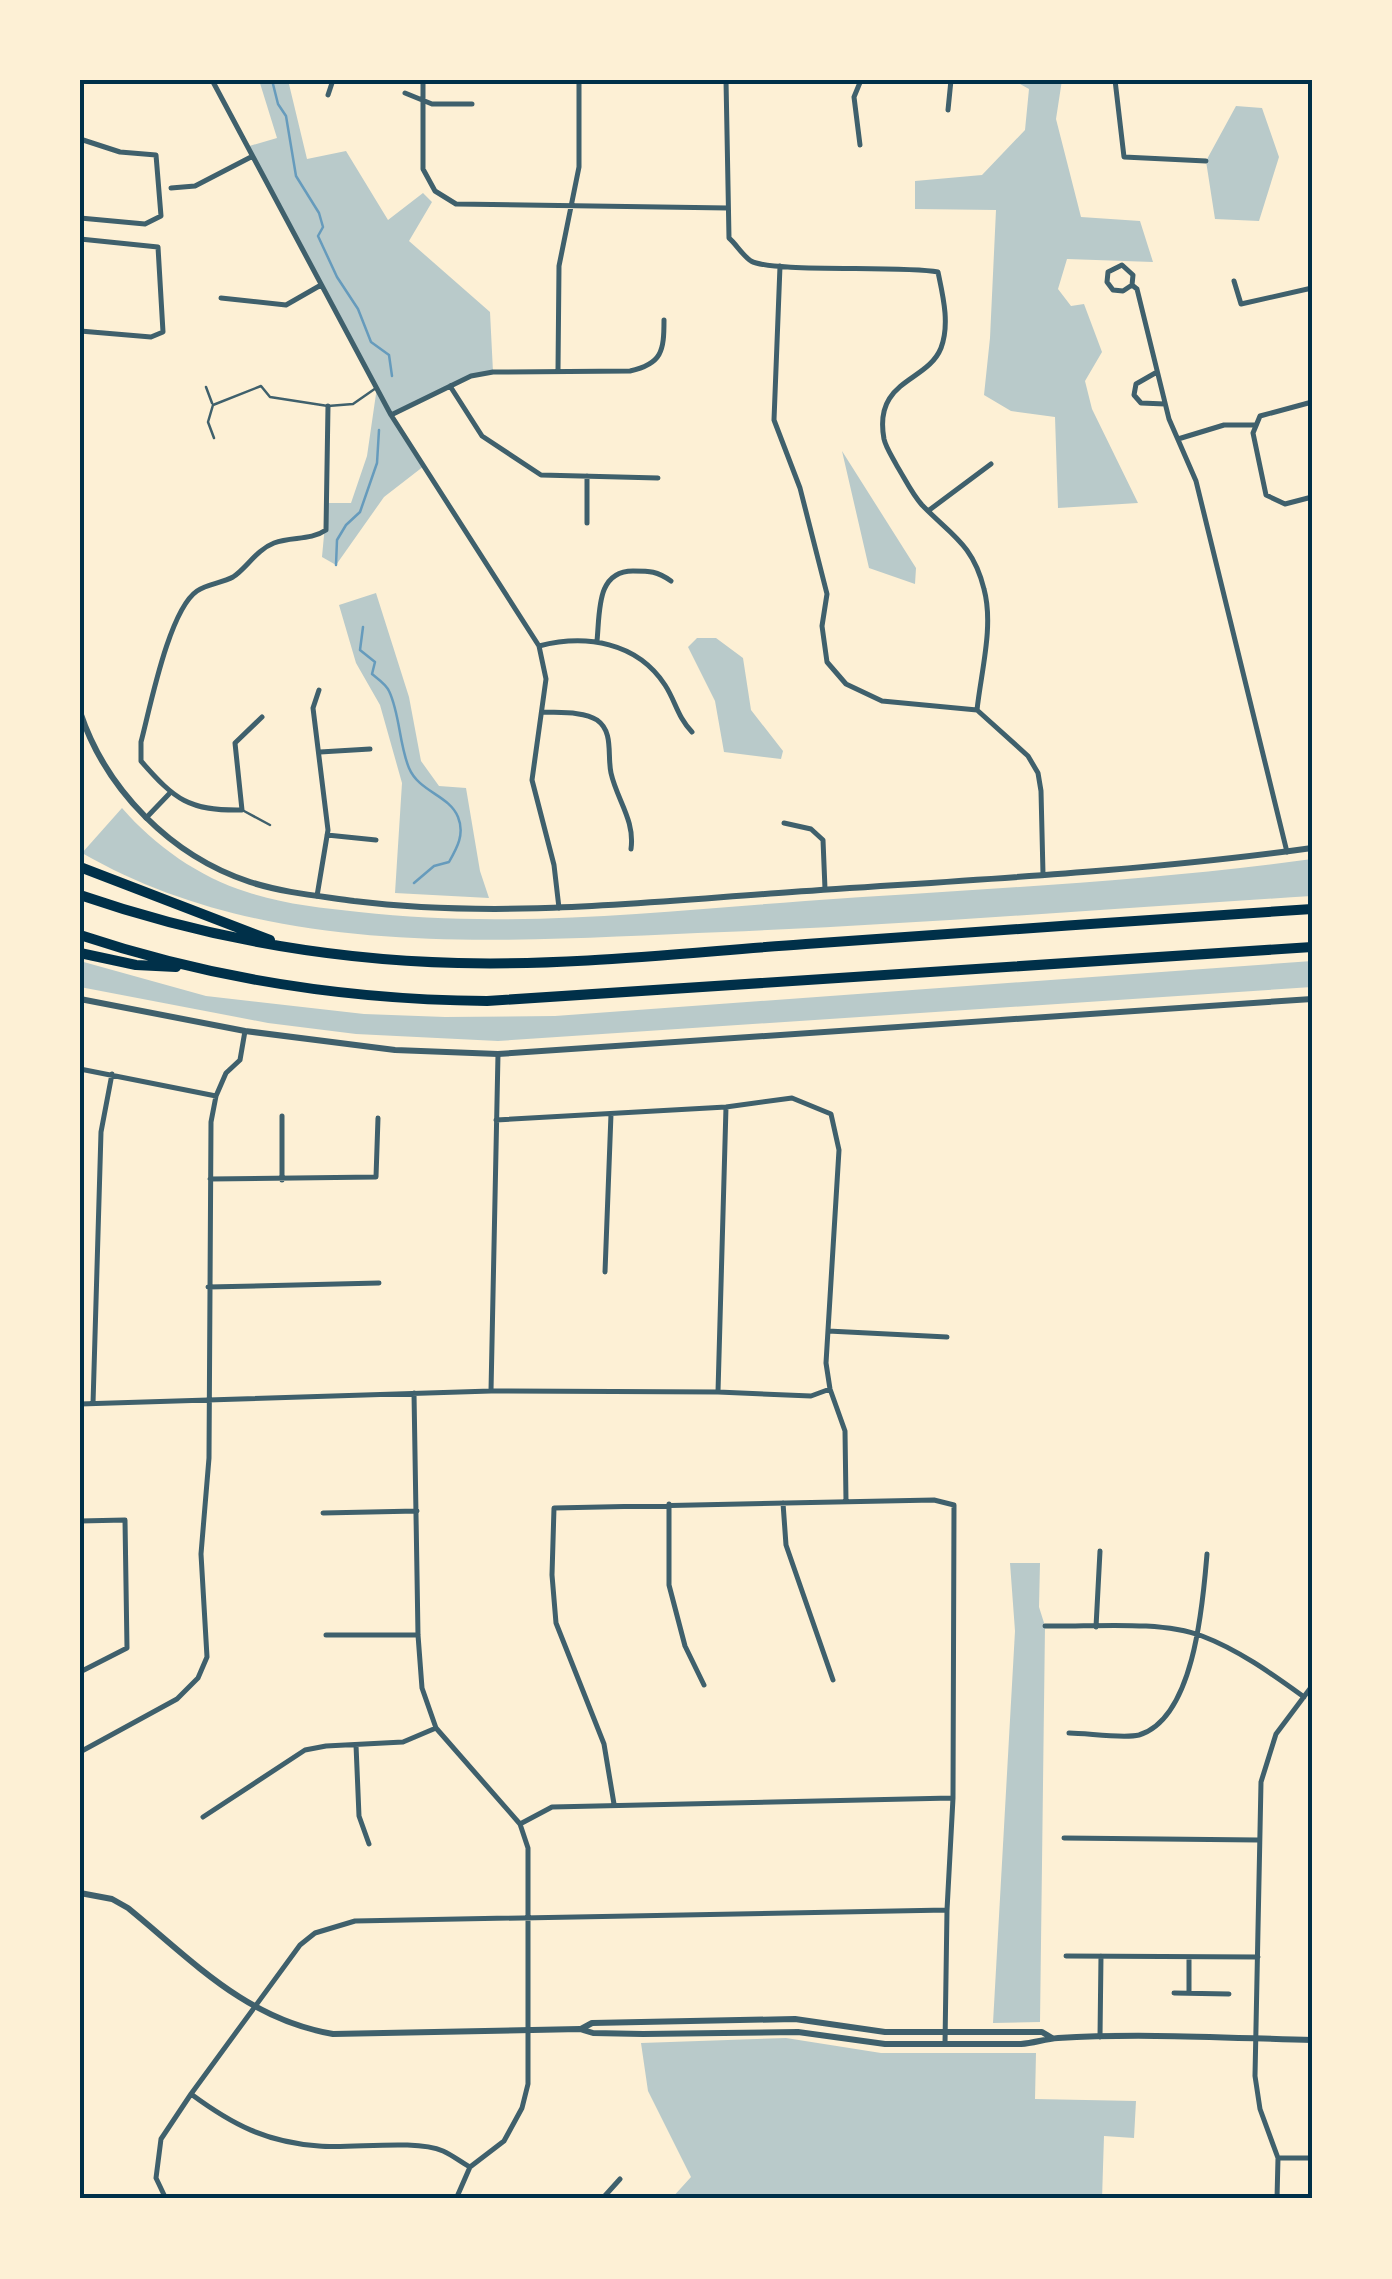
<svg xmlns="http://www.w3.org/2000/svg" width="1392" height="2279" font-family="'Asap Condensed',sans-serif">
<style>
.green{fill:#b9caca}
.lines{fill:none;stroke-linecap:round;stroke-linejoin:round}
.stream{stroke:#669bbc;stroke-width:2.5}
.service{stroke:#3f606c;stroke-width:2.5}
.minor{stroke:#3f606c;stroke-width:5}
.tertiary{stroke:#3f606c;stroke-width:6}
.motorway{stroke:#003049;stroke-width:10}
.neatline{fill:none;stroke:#003049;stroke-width:4}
</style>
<rect width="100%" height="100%" fill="#fdf0d5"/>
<!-- green -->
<path class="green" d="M 259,80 L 288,80 L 307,159 L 346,151 L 388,220 L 423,193 L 432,202 L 409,241 L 490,312 L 493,372 L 471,376 L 392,414 L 424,466 L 384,497 L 336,565 L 322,557 L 327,503 L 351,503 L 367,456 L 377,387 L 246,147 L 277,138 Z
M 1013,80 L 1062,80 L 1056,119 L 1081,217 L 1140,221 L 1153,262 L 1067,259 L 1058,289 L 1071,306 L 1084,304 L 1102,352 L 1085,381 L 1092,409 L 1138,503 L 1058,508 L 1055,417 L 1011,411 L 984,395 L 990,338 L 996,210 L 915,209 L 915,181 L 982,175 L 1025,130 L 1029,89 Z
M 1236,106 L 1262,108 L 1279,157 L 1259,221 L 1215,219 L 1206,161 Z
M 842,451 L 916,568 L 915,584 L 869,568 Z
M 376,593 L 409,697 L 421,761 L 439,786 L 466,788 L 480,871 L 489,898 L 395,893 L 402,783 L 380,705 L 356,663 L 339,605 Z
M 697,638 L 716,638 L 743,658 L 751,710 L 783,751 L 781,759 L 724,752 L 715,701 L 688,647 Z
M 122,808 C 155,846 199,877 247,892 C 283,904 321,908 359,912 C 507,929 657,912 805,901 C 975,889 1144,882 1312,859 L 1312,896 C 1116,908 921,924 724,932 C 511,940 275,964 82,853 Z
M 80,961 L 206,996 L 364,1014 L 445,1017 L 555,1016 L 1312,961 L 1312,987 L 498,1041 L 356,1034 L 268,1023 L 80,987 Z
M 1010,1563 L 1040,1563 L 1039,1607 L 1045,1626 L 1040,2022 L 993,2023 L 1015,1631 Z
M 786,2038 L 881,2053 L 1036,2053 L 1035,2099 L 1136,2101 L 1134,2138 L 1104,2136 L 1102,2199 L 671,2199 L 691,2177 L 648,2091 L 641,2043 Z"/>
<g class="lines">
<!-- stream -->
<path class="stream" d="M 272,80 L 278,104 L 286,116 L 296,176 L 319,213 L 323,227 L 318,236 L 337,277 L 358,309 L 371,342 L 389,355 L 392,376
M 336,565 L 337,540 L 346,525 L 360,512 L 377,463 L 379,430
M 363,627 L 360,650 L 375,662 L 372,674 C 378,679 386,684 389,691 C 400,714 399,744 409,768 C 419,792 449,795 458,817 C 465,834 457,848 449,862 L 434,866 L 414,883"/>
<!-- service -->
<path class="service" d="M 206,387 L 212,403
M 214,438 L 208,422 L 213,405 L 261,386 L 270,397 L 328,406 L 353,404 L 376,388
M 244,811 L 270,825"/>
<!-- minor -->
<path class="minor" d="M 212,80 L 391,415 L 539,646 L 546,679 L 532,780 L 554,865 L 559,908
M 423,80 L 423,169 L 435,191 L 456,204 L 728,208
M 726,80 L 729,238 C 736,244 743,256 751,261 C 772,273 901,265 938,272 C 943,296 950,324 941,348 C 927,383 873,379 884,439 C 886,448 893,458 897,466 C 905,479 912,494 922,505 C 951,535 973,544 984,589 C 994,626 981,672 977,710
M 1115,80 L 1124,157 L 1206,161
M 405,93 L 432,104 L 472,104
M 328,95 L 333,80
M 948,110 L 951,80
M 80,139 L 120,152 L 156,155 L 161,216 L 145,224 L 80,218
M 860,145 L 854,97 L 861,80
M 171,188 L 195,186 L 251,157
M 80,239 L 158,247 L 163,332 L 151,337 L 80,331
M 780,266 L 774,420 L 800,488 L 827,594 L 822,626 L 827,662 L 846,684 L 882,701 L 977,710 L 1028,756 L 1038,773 L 1041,791 L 1043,874
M 1234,281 L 1241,304 L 1312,288
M 1132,285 L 1123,291 L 1113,290 L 1107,282 L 1108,272 L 1122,265 L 1133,275 L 1132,285 L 1137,289 L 1169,419 L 1196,481 L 1287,852
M 221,298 L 286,305 L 321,285
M 558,370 L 559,266 L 579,167 L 579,80
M 1157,372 L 1136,384 L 1134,395 L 1141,403 L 1165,404
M 450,386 L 482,436 L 541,475 L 658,478
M 1312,402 L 1260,416 L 1253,433 L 1266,495 L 1285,504 L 1312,497
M 391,415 L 471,376 L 493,372 L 630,371 C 662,364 664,351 664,320
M 1178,439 L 1224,425 L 1256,425
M 928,511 L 991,464
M 587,523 L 587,476
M 597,641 C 600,612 596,571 633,571 C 650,571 657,571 671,581
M 539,646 C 586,634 637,642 665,685 C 676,702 677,716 692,732
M 542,712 C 559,713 583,711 597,720 C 614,732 607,755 611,773 C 617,800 635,820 631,849
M 262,717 L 235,743 L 242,810 C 189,811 175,800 141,761 L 141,742 C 150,708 169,610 197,591 C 207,584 222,583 233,577 C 247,568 256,550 274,543 C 292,536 310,541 326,530 L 328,406
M 320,752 L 370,749
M 146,818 L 169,794
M 784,823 L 811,829 L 823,840 L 825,889
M 327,835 L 376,840
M 317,896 L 328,830 L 313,708 L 319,690
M 80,1069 L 216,1096
M 282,1116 L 282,1180
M 496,1120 L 726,1107 L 792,1098 L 831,1114 L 839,1150 L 826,1363 L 830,1389 L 845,1431 L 846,1501
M 210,1179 L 376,1177 L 378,1118
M 605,1272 L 611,1114
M 208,1287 L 379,1283
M 828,1331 L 947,1337
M 491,1391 L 498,1054
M 718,1392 L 726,1107
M 414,1393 L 418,1635 L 422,1688 L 436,1728 L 520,1824 L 528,1848 L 528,2084 L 522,2108 L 504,2141 L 470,2167 L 456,2199
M 80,1404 L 491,1391 L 718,1392 L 811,1396 L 830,1389
M 93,1404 L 101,1132 L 112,1074
M 783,1503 L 786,1545 L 833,1680
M 669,1504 L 669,1585 L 685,1646 L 704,1685
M 323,1513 L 417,1511
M 80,1521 L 125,1520 L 127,1648 L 80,1672
M 1045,1626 C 1092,1627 1159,1620 1202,1636 C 1239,1650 1272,1674 1304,1697
M 1096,1627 L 1100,1551
M 326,1635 L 418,1635
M 1069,1733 C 1087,1733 1123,1739 1139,1735 C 1195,1718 1203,1601 1207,1554
M 356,1745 L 359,1816 L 369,1844
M 80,1752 L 177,1699 L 198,1678 L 207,1657 L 201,1554 L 209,1458 L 211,1122 L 216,1096 L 226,1073 L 240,1060 L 245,1031
M 614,1804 L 604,1744 L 556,1623 L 552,1575 L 554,1508 L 934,1500 L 954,1505 L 953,1798 L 947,1910 L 945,2044
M 203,1817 L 305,1750 L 326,1746 L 403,1742 L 436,1728
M 520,1824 L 552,1807 L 952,1798
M 1064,1838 L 1258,1840
M 1066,1956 L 1258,1957
M 1174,1993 L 1229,1994
M 1189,1993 L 1189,1957
M 80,2032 L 81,2029
M 1100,2037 L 1101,1956
M 191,2094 C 233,2125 266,2142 319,2146 C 351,2149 415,2139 443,2151 C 452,2155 461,2162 470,2167
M 1278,2158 L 1312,2158
M 166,2199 L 156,2178 L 161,2139 L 191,2094 L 300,1945 L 315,1933 L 355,1921 L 947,1910
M 602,2199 L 620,2179
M 1277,2199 L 1278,2158 L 1260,2109 L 1255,2076 L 1261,1782 L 1276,1734 L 1312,1686"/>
<!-- tertiary -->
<path class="tertiary" d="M 80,712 C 106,790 171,856 250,882 C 284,893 320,896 354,901 C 500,919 647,902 792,892 C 965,880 1140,872 1312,848
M 80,999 L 245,1031 L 395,1050 L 498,1054 L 1312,999
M 80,1893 L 112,1899 L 128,1908 C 194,1962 246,2019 333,2034 L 580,2029 L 593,2033 L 643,2034 L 798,2032 L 885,2044 L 1021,2044 C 1034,2043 1045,2039 1058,2038 C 1142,2033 1228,2038 1312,2040
M 581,2029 L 592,2023 L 795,2019 L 885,2032 L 1042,2032 L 1052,2038"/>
<!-- motorway -->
<path class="motorway" d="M 80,867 L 270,940
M 80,895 C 202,937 330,960 458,963 C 574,966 691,952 806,944 C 975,932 1143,920 1312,909
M 80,935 C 212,979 348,1000 487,1001 L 1312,947
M 80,953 L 136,965 L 176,967"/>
</g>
<!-- border -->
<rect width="1392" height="2279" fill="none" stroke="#fdf0d5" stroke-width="165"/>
<rect x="82" y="82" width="1228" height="2114" class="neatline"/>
</svg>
